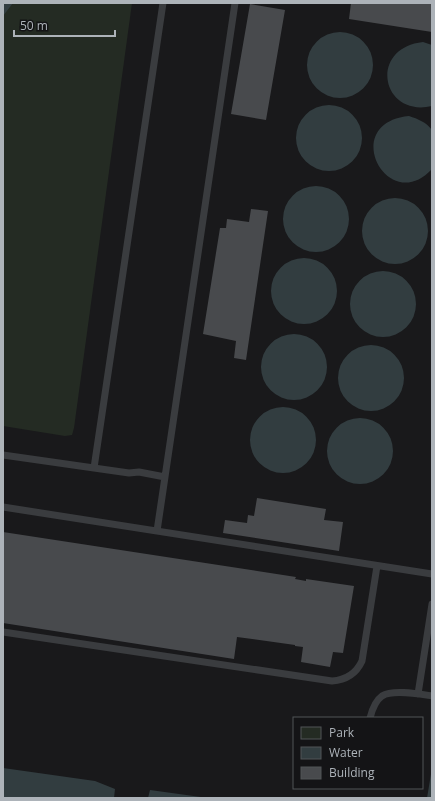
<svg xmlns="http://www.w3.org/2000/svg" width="435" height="801" font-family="'Open Sans',sans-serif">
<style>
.green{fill:#242b23}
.water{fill:#323d40}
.building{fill:#484a4d}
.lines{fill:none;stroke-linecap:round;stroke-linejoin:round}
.lane{stroke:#3a3c3f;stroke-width:7}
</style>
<rect width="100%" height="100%" fill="#19191b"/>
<!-- green -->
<path class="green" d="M 3,3 L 132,3 L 74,428 L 72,435 L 65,436 L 3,426 Z"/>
<!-- water -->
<path class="water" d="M 3,3 L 13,3 L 3,16 Z
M307 65a33 33 0 1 1 66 0a33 33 0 1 1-66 0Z
M 423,42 L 432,45 L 432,106 C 381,118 368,48 423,42 Z
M296 138a33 33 0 1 1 66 0a33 33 0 1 1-66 0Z
M 409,116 C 418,119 426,122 432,130 L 432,169 C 388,217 338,123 409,116 Z
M283 219a33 33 0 1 1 66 0a33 33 0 1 1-66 0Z
M362 231a33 33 0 1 1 66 0a33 33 0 1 1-66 0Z
M271 291a33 33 0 1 1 66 0a33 33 0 1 1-66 0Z
M350 304a33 33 0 1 1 66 0a33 33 0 1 1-66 0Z
M261 367a33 33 0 1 1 66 0a33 33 0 1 1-66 0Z
M338 378a33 33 0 1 1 66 0a33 33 0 1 1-66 0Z
M250 440a33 33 0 1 1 66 0a33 33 0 1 1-66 0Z
M327 451a33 33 0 1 1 66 0a33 33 0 1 1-66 0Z
M 3,768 L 95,781 L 115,789 L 114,798 L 3,798 Z
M 432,768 L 432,798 L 427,798 Z
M 150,790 L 208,798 L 148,798 Z"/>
<!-- building -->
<path class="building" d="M 351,3 L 432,3 L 432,32 L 349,19 Z
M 250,4 L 285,10 L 266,120 L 231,114 Z
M 251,209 L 268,211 L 246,360 L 234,358 L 236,341 L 203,334 L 220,228 L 226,228 L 227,219 L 249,222 Z
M 257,498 L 326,509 L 324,520 L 343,522 L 339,551 L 223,533 L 225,520 L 247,523 L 248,515 L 254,516 Z
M 3,532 L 296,577 L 295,579 L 306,581 L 306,579 L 354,586 L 343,653 L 333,652 L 330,667 L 301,662 L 303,647 L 295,646 L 295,645 L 237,637 L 234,659 L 3,623 Z"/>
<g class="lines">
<!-- lane -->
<path class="lane" d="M 3,455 L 129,473 L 139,472 L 165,477 L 235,3
M 94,468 L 163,3
M 3,507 L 432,574
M 157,531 L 165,477
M 3,632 L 332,681 C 346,680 356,674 362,661 L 377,566
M 418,694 L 432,604
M 370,718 C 372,710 375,701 382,696 C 393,689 419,694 432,696"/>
</g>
<!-- border -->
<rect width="435" height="801" fill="none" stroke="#adb3b9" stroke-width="8"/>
<!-- legend -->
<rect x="293" y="717" width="130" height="72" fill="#141416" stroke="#515457"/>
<rect x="301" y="727" width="20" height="12" fill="#242b23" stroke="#515457"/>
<text x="329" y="737" font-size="12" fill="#adb3b9">Park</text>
<rect x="301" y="747" width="20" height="12" fill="#323d40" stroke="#515457"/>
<text x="329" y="757" font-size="12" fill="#adb3b9">Water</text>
<rect x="301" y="767" width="20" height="12" fill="#484a4d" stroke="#515457"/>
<text x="329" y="777" font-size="12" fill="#adb3b9">Building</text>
<!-- scale -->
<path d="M14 30v6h101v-6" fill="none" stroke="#adb3b9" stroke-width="2"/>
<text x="20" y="30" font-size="12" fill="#adb3b9" stroke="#141416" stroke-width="3" paint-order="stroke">50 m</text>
</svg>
